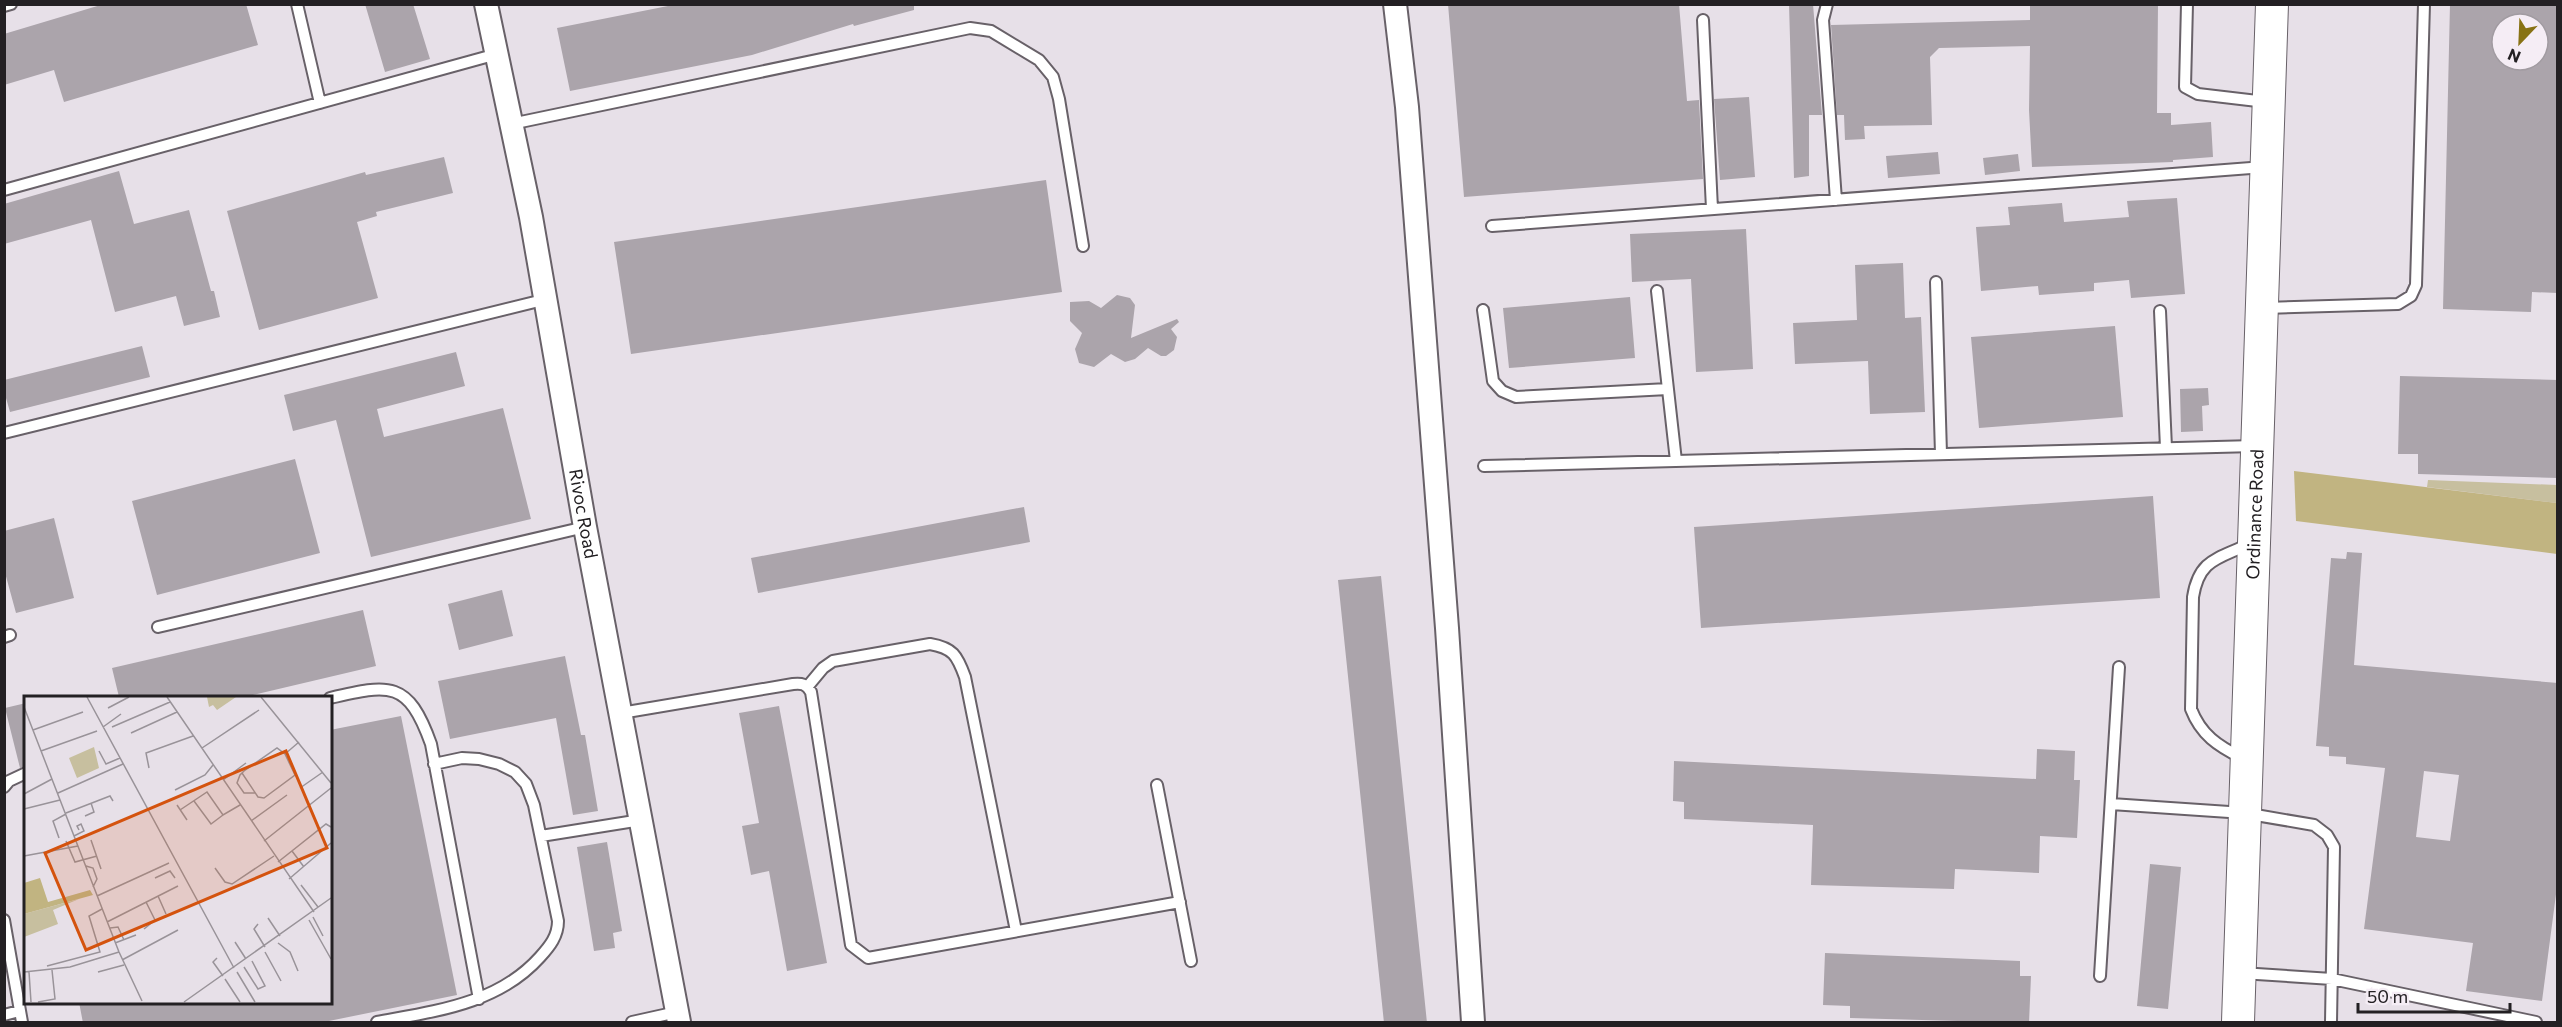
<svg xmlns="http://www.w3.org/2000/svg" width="2562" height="1027" font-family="Commissioner,sans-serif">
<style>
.green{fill:#c7bf9f}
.forest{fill:#c1b481}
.building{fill:#aba4ab;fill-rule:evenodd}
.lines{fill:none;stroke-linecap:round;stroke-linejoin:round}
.lane-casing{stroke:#686168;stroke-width:14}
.street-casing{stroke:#686168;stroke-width:26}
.secondary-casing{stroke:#686168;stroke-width:34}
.lane{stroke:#fff;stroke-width:10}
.street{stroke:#fff;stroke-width:22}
.secondary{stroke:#fff;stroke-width:32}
.labels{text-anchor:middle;stroke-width:4.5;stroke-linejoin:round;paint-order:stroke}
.street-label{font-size:18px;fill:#232023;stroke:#f5edf5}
.inset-road{fill:none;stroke:#999399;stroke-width:1.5}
.view{fill:#d4530e;fill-opacity:0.15;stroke:#d4530e;stroke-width:3}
.inset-edge{fill:none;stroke:#232023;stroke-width:3}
</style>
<rect width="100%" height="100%" fill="#e7e0e8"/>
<!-- green -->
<path class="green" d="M 2428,480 L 2557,485 L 2557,503 L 2427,487 Z"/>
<!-- forest -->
<path class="forest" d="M 2294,471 L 2557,503 L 2557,554 L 2296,521 Z"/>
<!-- building -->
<path class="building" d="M 104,4 L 246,4 L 258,45 L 64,102 L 54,70 L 4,85 L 4,34 Z
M 365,4 L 413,4 L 430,59 L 385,72 Z
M 678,4 L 914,4 L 914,10 L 854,26 L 853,24 L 752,55 L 570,91 L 557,28 Z
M 1448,4 L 1679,4 L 1687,101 L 1699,100 L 1703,179 L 1464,197 Z
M 1789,4 L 1813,4 L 1822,115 L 1809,115 L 1809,176 L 1794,178 Z
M 2030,4 L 2158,4 L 2157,113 L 2171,113 L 2171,125 L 2211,122 L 2213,157 L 2173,160 L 2173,162 L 2032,167 L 2029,110 L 2030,46 L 1939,48 L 1930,57 L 1932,125 L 1864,126 L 1865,139 L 1845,140 L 1844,115 L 1837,115 L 1831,25 L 2030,20 Z
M 2450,4 L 2558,4 L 2558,293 L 2532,292 L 2531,312 L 2443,309 ZM 2502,24 L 2538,24 L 2538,60 L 2502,60 Z
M 1749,97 L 1755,177 L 1720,180 L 1714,99 Z
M 1938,152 L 1940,174 L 1888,178 L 1886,156 Z
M 2018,154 L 2020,171 L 1985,175 L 1983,158 Z
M 444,157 L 453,193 L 376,212 L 377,216 L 357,222 L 378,298 L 259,330 L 227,211 L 365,172 L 366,175 Z
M 119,171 L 134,224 L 189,210 L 211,291 L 214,291 L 220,317 L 184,326 L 176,296 L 115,312 L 91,220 L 4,244 L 4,204 Z
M 1046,180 L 1062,292 L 631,354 L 614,242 Z
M 2177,198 L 2185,294 L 2131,298 L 2129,280 L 2094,283 L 2094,291 L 2039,295 L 2038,286 L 1981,291 L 1976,227 L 2010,225 L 2008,207 L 2062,203 L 2064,222 L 2129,217 L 2127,201 Z
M 1746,229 L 1753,369 L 1696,372 L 1691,279 L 1632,282 L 1630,234 Z
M 1903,263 L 1905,318 L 1921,317 L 1925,412 L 1870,414 L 1868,361 L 1795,364 L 1793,323 L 1857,320 L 1855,265 Z
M 1117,295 L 1130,298 L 1135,305 L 1131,338 L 1177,319 L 1179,322 L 1171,329 L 1177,337 L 1174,350 L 1166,356 L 1161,356 L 1148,348 L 1135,359 L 1125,362 L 1111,354 L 1094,367 L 1079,363 L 1075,349 L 1082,333 L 1070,321 L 1070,302 L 1089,301 L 1101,308 Z
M 1630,297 L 1635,358 L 1509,368 L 1503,308 Z
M 2115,326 L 2123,417 L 1979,428 L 1971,337 Z
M 142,346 L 150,377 L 10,412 L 4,391 L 4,380 Z
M 456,352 L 465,386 L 377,409 L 384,437 L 503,408 L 531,519 L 371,557 L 336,420 L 293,431 L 284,395 Z
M 2400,376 L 2558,380 L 2558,478 L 2418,474 L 2418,454 L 2398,454 Z
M 2208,388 L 2209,405 L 2202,406 L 2203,431 L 2181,432 L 2180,389 Z
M 295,459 L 320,553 L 157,595 L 132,501 Z
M 2153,496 L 2160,598 L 1701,628 L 1694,527 Z
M 1024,507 L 1030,542 L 758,593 L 751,558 Z
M 54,518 L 74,598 L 16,613 L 4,569 L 4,531 Z
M 2347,552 L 2362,553 L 2354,665 L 2558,683 L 2558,879 L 2542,1001 L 2466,991 L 2473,943 L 2364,929 L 2385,768 L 2346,764 L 2346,757 L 2329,756 L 2329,747 L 2316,746 L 2331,558 L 2346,559 ZM 2424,771 L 2459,775 L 2450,841 L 2416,837 Z
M 1381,576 L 1427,1023 L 1384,1023 L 1338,580 Z
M 502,590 L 513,636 L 459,650 L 448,604 Z
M 363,610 L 376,666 L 244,697 L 119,697 L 112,668 Z
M 565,656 L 581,735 L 585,735 L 598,811 L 573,815 L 556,718 L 450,739 L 438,681 Z
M 26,703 L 26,766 L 20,768 L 5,708 Z
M 779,706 L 827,963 L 787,971 L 769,871 L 751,875 L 742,826 L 759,823 L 739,713 Z
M 401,716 L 457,995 L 319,1023 L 83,1023 L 79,1002 L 330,1002 L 330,730 Z
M 2037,749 L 2075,751 L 2074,780 L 2080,780 L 2077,838 L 2040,836 L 2039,873 L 1955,869 L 1954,889 L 1811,885 L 1813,825 L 1684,819 L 1684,802 L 1673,801 L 1674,761 L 2036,779 Z
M 607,842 L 622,931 L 613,933 L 615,948 L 594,951 L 577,847 Z
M 2150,864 L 2181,867 L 2168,1009 L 2137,1006 Z
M 1825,953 L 2020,961 L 2020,976 L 2031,976 L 2029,1023 L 1850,1018 L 1850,1006 L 1823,1005 Z"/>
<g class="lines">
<defs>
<path id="lane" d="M 297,4 L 320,103
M 1827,4 L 1823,20 L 1836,200
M 2187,4 L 2185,87 L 2198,94 L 2266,102
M 4,6 L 11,4
M 1703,20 L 1712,209
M 511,124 L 970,28 L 991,31 L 1039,60 L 1053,77 L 1059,99 L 1083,246
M 4,190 L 497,54
M 1492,226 L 2264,167
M 1936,282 L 1941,454
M 1657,291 L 1676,461
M 2265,308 L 2398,304 L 2411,296 L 2416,285 L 2424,4
M 1483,310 L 1493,381 L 1502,391 L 1516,397 L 1668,389
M 2160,311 L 2166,448
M 4,433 L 543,300
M 1484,466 L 2255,446
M 158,627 L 585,527
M 4,637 L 10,635
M 808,686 L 823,668 L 833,661 L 930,644 C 953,648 957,655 965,677 L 1016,931
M 330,698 C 390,684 408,680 431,744 L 479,999
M 621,713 L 793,684 C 802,683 806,684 811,692 L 851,945 L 868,958 L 1180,902
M 2242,758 C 2218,746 2201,735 2191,709 L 2193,597 C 2199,559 2218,559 2249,544
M 1157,785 L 1191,961
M 4,787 L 9,781 L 26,773
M 2111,804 L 2244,813 L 2314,825 L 2327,835 L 2334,847 L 2331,1022
M 541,836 L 641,820
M 4,920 L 22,1022
M 2241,973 L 2332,979 L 2536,1022
M 2100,976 L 2119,667
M 4,1015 L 19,1011
M 377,1022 C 436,1011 498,1004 540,957 C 550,946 558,936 558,921 L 534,805 L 526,784 L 515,772 L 499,764 L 479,759 L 462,758 L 434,764
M 632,1022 L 677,1012"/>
<g id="street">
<path id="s1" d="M 486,4 L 531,217 L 585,527 L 679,1022"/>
<path d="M 1395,4 L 1407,107 L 1447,628 L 1473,1022"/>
</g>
<g id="secondary">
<path id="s2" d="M 2238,1022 C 2249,683 2262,344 2272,4"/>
</g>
</defs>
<!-- lane casing -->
<use href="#lane" class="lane-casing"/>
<!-- street casing -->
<use href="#street" class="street-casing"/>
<!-- secondary casing -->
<use href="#secondary" class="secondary-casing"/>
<!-- lane -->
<use href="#lane" class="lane"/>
<!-- street -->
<use href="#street" class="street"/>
<!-- secondary -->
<use href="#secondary" class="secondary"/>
</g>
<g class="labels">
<!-- street labels -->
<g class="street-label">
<text dy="6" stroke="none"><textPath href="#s1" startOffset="519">Rivoc Road</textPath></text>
<text dy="6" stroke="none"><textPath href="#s2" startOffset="508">Ordinance Road</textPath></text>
</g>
</g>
<!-- overview -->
<g transform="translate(24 696)">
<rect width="308" height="308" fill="#e7e0e8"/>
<path d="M 183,1 L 212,1 L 193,14 L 189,9 L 185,11 ZM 70,51 L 75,72 L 53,82 L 45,62 ZM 55,203 L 29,214 L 34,228 L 0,241 L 0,218 Z" fill="#c7bf9f"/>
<path d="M 16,182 L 24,206 L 66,194 L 69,199 L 0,218 L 0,187 Z" fill="#c1b481"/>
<path class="inset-road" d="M 63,1 L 210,272M 143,1 L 290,216M 237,1 L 307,87M 0,11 L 95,256 L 118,305M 84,12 L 105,1M 79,31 L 97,18M 88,31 L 146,6M 9,34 L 59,16M 107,37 L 153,16M 178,52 L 235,14M 17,55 L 73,35M 75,55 L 82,68 L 96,62M 261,58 L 275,46M 125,72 L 122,57 L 169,40M 218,77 L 234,101 L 240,102 L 271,79 L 261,58 L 253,52 L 220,75 L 216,79 L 213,87 L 220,97 L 231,97M 199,84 L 222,67M 276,92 L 299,76M 151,94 L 181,79 L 189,69M 34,97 L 99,68M 0,98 L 28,83M 170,105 L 187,128 L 199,119M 153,109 L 163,124M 0,113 L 36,104M 156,114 L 183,96 L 199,119 L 216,109M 42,117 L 86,100 L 89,105M 61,120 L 70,116 L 67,107M 227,125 L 263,99M 50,140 L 60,135 L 57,128 L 53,130 L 55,134M 35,142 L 29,125 L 42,118M 67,144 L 77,173M 42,145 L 51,166 L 73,160M 240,145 L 307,92M 268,155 L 280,171M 0,160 L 54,150M 254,166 L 302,128 L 307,131M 62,170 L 69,172 L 73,183 L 69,191M 191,172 L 201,186 L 208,188 L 250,160M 131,182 L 146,175 L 151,182M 265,183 L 307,147M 277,189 L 294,211M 73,200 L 145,167M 134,200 L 142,218M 289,221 L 299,240M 244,222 L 256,240M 285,224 L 307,263M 83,226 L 154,190M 234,228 L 230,233 L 241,251M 86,232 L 94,231 L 100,244M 120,233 L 131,224 L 122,206M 211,246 L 222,263M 91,247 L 112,239M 254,247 L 266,256 L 274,275M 241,256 L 257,285M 193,262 L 189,266 L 199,280M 98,264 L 154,234M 23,270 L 76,256 L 65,220 L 78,213M 220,271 L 234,293 L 241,290 L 228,265M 0,276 L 46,271 L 95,256M 5,276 L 7,306M 74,276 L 100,269M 213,276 L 231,306M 201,283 L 216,306M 14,306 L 31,303 L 28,274M 160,306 L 307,202"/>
<path class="view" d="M 262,55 L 303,152 L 62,254 L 21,157 Z"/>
<rect width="308" height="308" class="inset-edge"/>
</g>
<!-- border -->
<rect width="2562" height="1027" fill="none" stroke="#232023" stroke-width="12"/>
<!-- north arrow -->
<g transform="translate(2520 42) rotate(203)"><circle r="28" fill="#f5edf5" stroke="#a19ba1" stroke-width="1.5"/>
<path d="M0-4.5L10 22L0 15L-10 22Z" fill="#887214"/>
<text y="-9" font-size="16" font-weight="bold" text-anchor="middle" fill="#232023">N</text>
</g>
<!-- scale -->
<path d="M2358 1003v9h152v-9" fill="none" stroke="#232023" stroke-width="3"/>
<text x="2367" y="1003" font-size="18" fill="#232023" stroke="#f5edf5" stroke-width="4.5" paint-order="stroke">50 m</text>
</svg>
